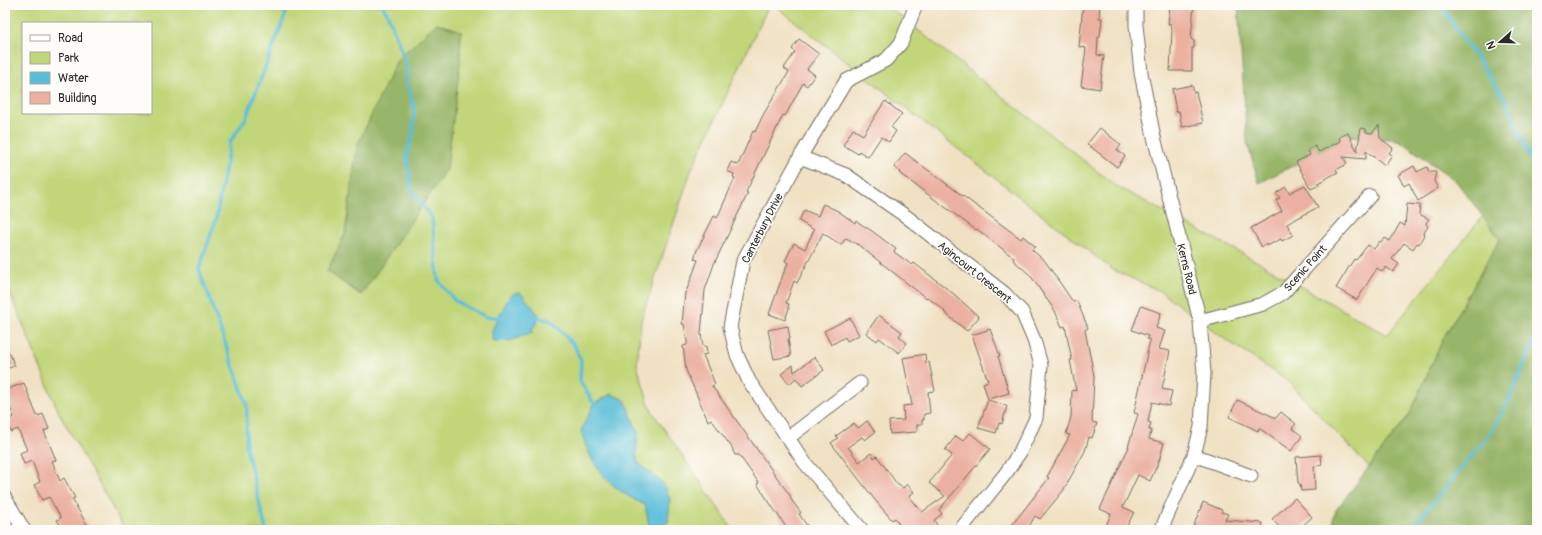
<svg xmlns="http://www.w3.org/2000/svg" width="1542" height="535" font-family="Pangolin,sans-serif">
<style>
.green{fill:#c1d579;stroke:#768052;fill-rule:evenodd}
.forest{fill:#98b669;stroke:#62704a}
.water{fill:#5abed8;stroke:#427482}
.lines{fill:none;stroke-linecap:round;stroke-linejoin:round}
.stream{stroke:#5abed8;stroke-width:3.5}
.building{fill:#ebb0a0}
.minor-casing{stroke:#706b60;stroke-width:15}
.minor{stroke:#fff;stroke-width:13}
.labels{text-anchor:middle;stroke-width:3.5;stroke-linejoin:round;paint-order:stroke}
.street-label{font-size:11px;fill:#2b2b2b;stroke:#fdfcf7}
</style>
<rect width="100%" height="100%" fill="#fdfcf7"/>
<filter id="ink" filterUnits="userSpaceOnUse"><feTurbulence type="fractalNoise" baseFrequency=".025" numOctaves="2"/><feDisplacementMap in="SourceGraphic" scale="8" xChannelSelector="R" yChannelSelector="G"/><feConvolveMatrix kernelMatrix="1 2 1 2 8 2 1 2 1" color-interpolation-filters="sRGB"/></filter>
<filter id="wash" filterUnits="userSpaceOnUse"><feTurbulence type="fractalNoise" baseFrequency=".012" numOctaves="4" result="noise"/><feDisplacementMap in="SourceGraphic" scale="16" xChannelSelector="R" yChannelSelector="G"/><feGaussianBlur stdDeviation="0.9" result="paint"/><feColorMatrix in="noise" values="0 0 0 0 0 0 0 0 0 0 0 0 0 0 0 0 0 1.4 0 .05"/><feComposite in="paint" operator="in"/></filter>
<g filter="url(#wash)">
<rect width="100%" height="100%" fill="#f0e1c3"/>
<!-- green -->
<path class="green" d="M 5,5 L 769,5 L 692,168 L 641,320 L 637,365 L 650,408 L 733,530 L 125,530 L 58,411 L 5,280 ZM 23,23 L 151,23 L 151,113 L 23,113 Z
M 774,5 L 886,5 L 1116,186 L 1260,263 L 1387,335 L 1483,216 L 1500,239 L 1443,339 L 1410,414 L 1369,467 L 1289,382 L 1222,337 L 1160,291 L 1113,270 Z"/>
<!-- forest -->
<path class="forest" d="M 1238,5 L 1537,5 L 1537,530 L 1330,530 L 1336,510 L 1410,414 L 1443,339 L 1500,239 L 1456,181 L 1399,140 L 1351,136 L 1259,183 L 1247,142 Z
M 437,23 L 461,31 L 460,64 L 447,169 L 361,295 L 327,271 L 345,234 L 357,146 L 397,60 Z"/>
<!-- water -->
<path class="water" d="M 515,293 L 521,293 L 539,315 L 537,324 L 532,328 L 533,332 C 518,337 508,345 492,340 L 492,330 L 509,297 Z
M 611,394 L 625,400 L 638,433 L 636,453 L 638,463 L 664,484 L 670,500 L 668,522 L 654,530 L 650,530 L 645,505 C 609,488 591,468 581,430 L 594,404 Z"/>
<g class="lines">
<!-- stream -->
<path class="stream" d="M 382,5 L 388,15 L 408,68 L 406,80 L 414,107 L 413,132 L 407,156 L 411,189 L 432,218 L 438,280 L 455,301 L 486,317 L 502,317
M 1440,5 L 1505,99 L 1537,173
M 534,317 L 550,320 L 574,345 L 581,361 L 580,381 L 594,404
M 266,530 L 246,447 L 247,405 L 199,269 L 216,219 L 230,142 L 246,118 L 289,5
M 1410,530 L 1491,433 L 1510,398 L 1537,334"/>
</g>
<g id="blocks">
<!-- building -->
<path class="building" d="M 1083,5 L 1100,5 L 1099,18 L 1102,18 L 1100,37 L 1098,37 L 1097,55 L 1104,56 L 1100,89 L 1081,86 L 1086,48 L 1079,47 Z
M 1170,5 L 1194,5 L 1191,39 L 1194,41 L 1194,48 L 1192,48 L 1192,71 L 1170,71 L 1172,31 L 1171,24 L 1168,24 Z
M 799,39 L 819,54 L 807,69 L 815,75 L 807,86 L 803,83 L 785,116 L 783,115 L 747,190 L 746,192 L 748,193 L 714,264 L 705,290 L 701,333 L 703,346 L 706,346 L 707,354 L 703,355 L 715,384 L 712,386 L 791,497 L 790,498 L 801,513 L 799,514 L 810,530 L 788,530 L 757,484 L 759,483 L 739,455 L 735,455 L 733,451 L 733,449 L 711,419 L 708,421 L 686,370 L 683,346 L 687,345 L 687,341 L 684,324 L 682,324 L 685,292 L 686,292 L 698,260 L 694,259 L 697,250 L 714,216 L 717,218 L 735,178 L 733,177 L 734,174 L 727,171 L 731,162 L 738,165 L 753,131 L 755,132 L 763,115 L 789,72 L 784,68 L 795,52 L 792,49 Z
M 1192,85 L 1194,93 L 1196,92 L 1203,123 L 1182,127 L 1179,111 L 1176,112 L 1172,89 Z
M 885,101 L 902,114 L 891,127 L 896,131 L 889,142 L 881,137 L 868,157 L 859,151 L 858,154 L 843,145 L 853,129 L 863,135 Z
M 1379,125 L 1380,138 L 1393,148 L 1389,153 L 1392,155 L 1385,165 L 1366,151 L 1366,159 L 1343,157 L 1347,164 L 1336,170 L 1338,172 L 1318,183 L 1319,185 L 1311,189 L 1296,162 L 1310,155 L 1308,150 L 1315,146 L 1319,152 L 1340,141 L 1339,137 L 1348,133 L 1357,151 L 1361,128 L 1366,129 L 1366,132 L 1372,133 Z
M 1100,128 L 1121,145 L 1117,150 L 1125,156 L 1117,167 L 1087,144 Z
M 905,153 L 1021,239 L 1023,236 L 1035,246 L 1032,250 L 1045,261 L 1073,302 L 1077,301 L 1088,328 L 1085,330 L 1094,376 L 1092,422 L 1097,423 L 1092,438 L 1089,437 L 1085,451 L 1063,491 L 1040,519 L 1035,516 L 1027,530 L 1008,530 L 1049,478 L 1047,477 L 1070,435 L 1066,434 L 1071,417 L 1072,390 L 1076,391 L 1070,360 L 1072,360 L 1065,326 L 1062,327 L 1055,311 L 1030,275 L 1013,260 L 1014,258 L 977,229 L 976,230 L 899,173 L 900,172 L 894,167 Z
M 1414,166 L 1417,172 L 1427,167 L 1429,172 L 1436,172 L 1434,181 L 1438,188 L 1418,201 L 1409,183 L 1404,186 L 1398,175 Z
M 1305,185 L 1318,207 L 1287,224 L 1293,235 L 1282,241 L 1281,239 L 1267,246 L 1266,244 L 1262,247 L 1251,228 L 1282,211 L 1276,200 L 1280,198 L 1276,193 L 1286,187 L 1289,193 Z
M 823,204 L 838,211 L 855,223 L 856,221 L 872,231 L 896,249 L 894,252 L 912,265 L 914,263 L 932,277 L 955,295 L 979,317 L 967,331 L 944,312 L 945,311 L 927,297 L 926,298 L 857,244 L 846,238 L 841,245 L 823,233 L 797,283 L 794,281 L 786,303 L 789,304 L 788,307 L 789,308 L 785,320 L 769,314 L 784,272 L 788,263 L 785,261 L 794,243 L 805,249 L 814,230 L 799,221 L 804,210 L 818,216 Z
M 1407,204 L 1420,205 L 1419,214 L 1429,219 L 1426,223 L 1428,227 L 1423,234 L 1424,235 L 1419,244 L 1417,243 L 1413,249 L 1404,243 L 1392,259 L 1399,264 L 1393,272 L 1386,267 L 1382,272 L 1377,268 L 1357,300 L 1336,288 L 1354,259 L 1356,260 L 1368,245 L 1374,249 L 1380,241 L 1382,242 L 1385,238 L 1390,241 L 1400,223 L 1405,226 Z
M 1141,306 L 1161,313 L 1156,328 L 1165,331 L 1159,349 L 1170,351 L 1162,389 L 1172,391 L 1169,406 L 1152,402 L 1148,422 L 1151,423 L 1149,430 L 1152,430 L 1149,439 L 1164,443 L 1159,461 L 1150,481 L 1138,475 L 1123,507 L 1134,512 L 1125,530 L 1104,530 L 1111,514 L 1100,509 L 1129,447 L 1128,447 L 1138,414 L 1134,413 L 1150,340 L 1147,339 L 1148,336 L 1132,330 Z
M 879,315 L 902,332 L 899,336 L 907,343 L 899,353 L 879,338 L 877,341 L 866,333 Z
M 850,318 L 859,335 L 847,341 L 845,337 L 831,345 L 824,331 Z
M 788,326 L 790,339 L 788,339 L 791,356 L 774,359 L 768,330 Z
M 990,329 L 1000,356 L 998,356 L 1009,393 L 988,399 L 983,383 L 988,381 L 972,335 Z
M 5,343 L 15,366 L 5,369 Z
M 925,354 L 926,363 L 929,362 L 935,391 L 928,392 L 930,413 L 924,414 L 924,420 L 922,420 L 922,424 L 917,425 L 917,432 L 890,434 L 889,421 L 904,420 L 903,406 L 912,405 L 903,358 Z
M 815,357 L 824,370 L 802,386 L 795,377 L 795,379 L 789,384 L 781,374 L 793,365 L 794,372 Z
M 24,383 L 37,416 L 43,414 L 49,429 L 44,431 L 56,460 L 52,461 L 60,481 L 64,478 L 75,498 L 72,499 L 90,530 L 63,530 L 57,520 L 61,518 L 49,497 L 42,500 L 34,485 L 40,482 L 32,461 L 24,464 L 20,453 L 27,450 L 18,429 L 11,432 L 6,420 L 14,417 L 5,396 L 5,390 Z
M 988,400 L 1007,406 L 1002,424 L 999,423 L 996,433 L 978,428 Z
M 1237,400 L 1276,418 L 1281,412 L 1296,424 L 1292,428 L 1302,436 L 1291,451 L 1259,428 L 1258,431 L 1229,417 Z
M 867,421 L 875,432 L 865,440 L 862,437 L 848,447 L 859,462 L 871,453 L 874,458 L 877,456 L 897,484 L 903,488 L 907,484 L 914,492 L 909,496 L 922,512 L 945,496 L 929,483 L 952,455 L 945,450 L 956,436 L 963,441 L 970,433 L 990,449 L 939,510 L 942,514 L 934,520 L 937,525 L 930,530 L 903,530 L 895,518 L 892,520 L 875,500 L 831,443 L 838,438 L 836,436 L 854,423 L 858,428 Z
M 1321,455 L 1322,465 L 1314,466 L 1315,490 L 1301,491 L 1300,484 L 1298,483 L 1296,457 Z
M 1295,498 L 1312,517 L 1298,530 L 1282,530 L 1272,519 Z
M 1203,502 L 1222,510 L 1221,512 L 1228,514 L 1225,520 L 1263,523 L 1262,530 L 1192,530 Z"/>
</g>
</g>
<g filter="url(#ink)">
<use href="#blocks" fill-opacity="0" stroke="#706b60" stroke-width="1"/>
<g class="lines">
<defs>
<path id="minor" d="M 1136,5 L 1136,25 L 1141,73 L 1154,137 L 1200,321 L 1204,373 L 1201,427 L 1194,455 L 1161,530
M 800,157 L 846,175 L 907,217 L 1004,293 L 1022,312 L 1034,340 L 1041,365 L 1036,418 L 1020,452 L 1006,473 L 960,530
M 1200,321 L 1263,304 L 1283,293 L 1370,196
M 788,438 L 860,383
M 1194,455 L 1251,476
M 5,498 L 24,530
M 862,530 L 805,463 L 749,381 L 737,355 L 730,327 L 743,261 L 800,157 L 846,81 L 886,60 L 901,43 L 916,5"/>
</defs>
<!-- minor casing -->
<use href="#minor" class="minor-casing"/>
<!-- minor -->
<use href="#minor" class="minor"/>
</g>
</g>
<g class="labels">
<!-- street labels -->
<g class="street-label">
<text transform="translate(762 228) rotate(-63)" y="4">Canterbury Drive</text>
<text transform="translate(1305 268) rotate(-48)" y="4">Scenic Point</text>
<text transform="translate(1187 269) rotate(76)" y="4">Kerns Road</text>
<text transform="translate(975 272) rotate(39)" y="4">Agincourt Crescent</text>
</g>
</g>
<!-- margin -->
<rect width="1542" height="535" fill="none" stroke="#fdfcf7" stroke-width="20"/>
<!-- legend -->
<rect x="22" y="22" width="130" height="92" fill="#fdfcf7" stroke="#a9a8a5"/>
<rect x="30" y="35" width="20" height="6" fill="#ffffff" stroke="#a9a8a5"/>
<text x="58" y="42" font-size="12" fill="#2b2b2b">Road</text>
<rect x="30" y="52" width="20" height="12" fill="#c1d579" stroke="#a9a8a5"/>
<text x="58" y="62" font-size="12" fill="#2b2b2b">Park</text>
<rect x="30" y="72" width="20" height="12" fill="#5abed8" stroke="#a9a8a5"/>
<text x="58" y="82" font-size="12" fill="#2b2b2b">Water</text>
<rect x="30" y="92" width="20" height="12" fill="#ebb0a0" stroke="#a9a8a5"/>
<text x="58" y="102" font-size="12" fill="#2b2b2b">Building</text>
<!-- north arrow -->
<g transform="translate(1500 42) rotate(250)" stroke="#fdfcf7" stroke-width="3" paint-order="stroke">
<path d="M0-3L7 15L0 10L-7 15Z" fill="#2b2b2b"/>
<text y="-6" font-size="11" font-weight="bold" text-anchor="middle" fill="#2b2b2b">N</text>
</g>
</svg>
